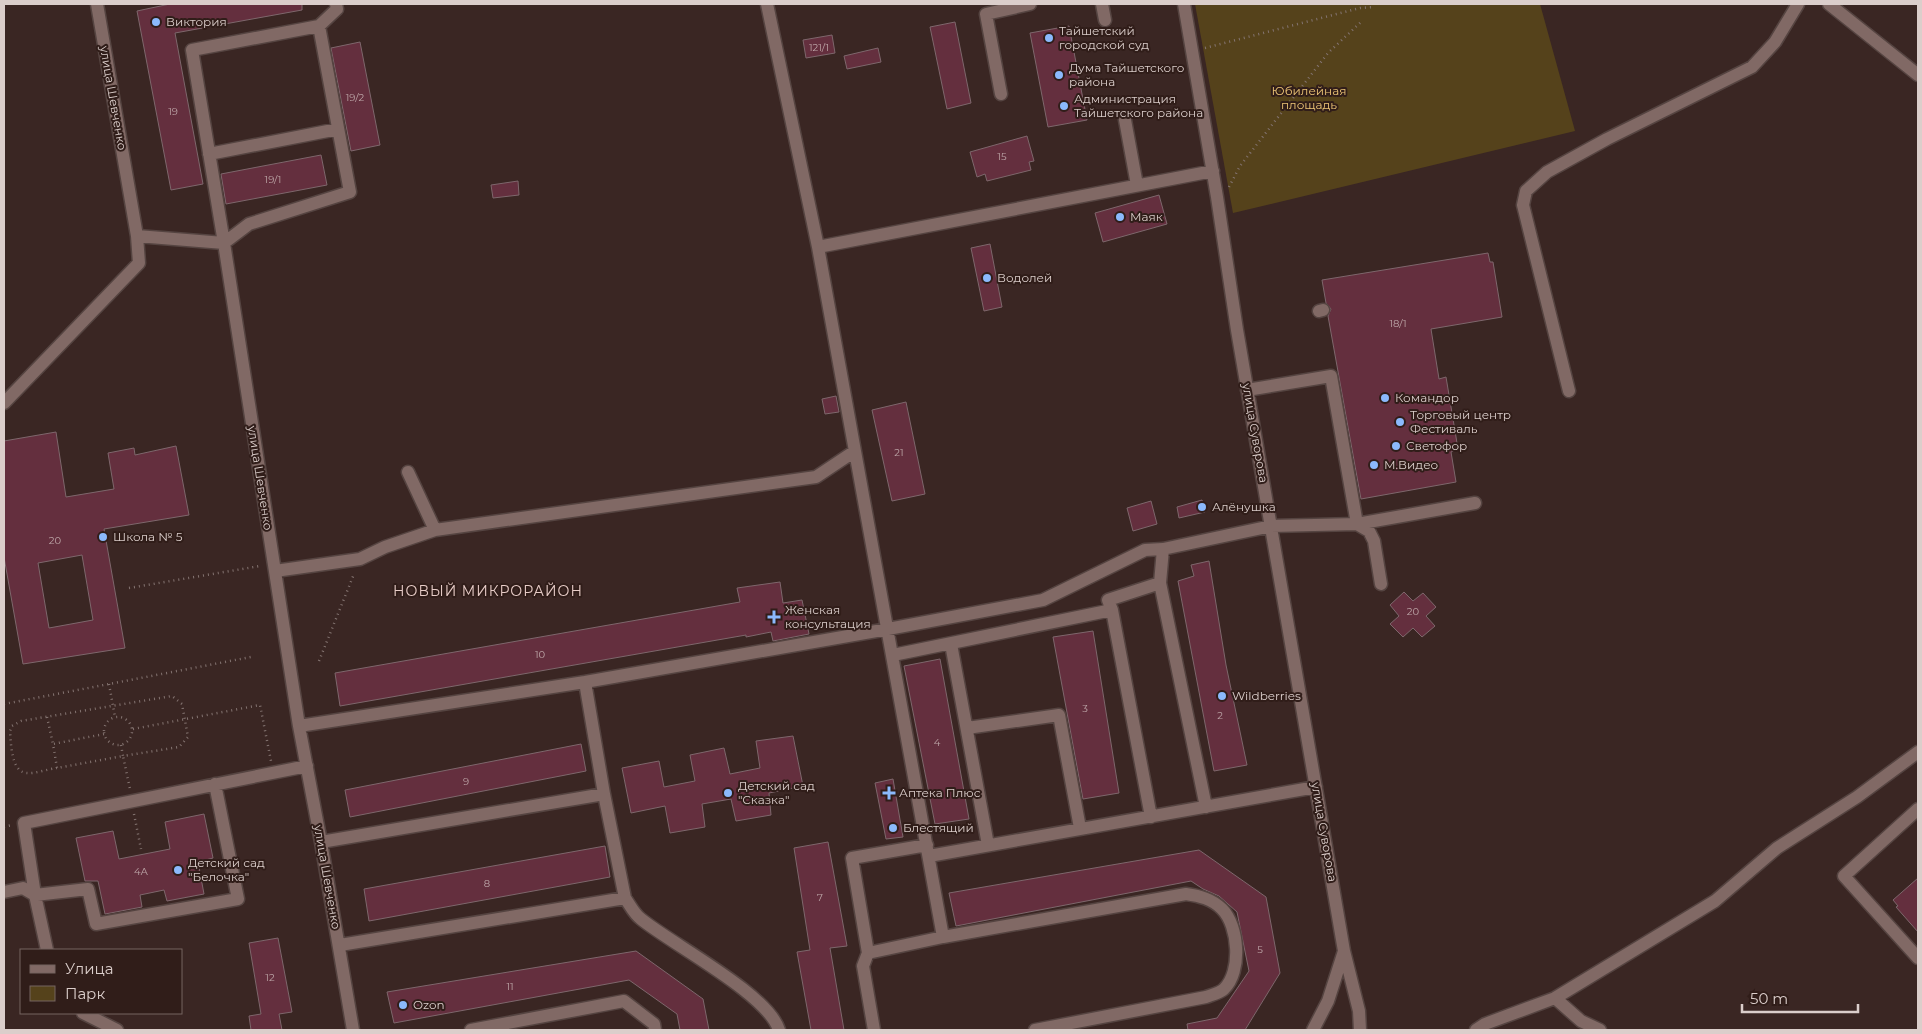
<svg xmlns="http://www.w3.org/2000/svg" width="1922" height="1034" font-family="Montserrat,sans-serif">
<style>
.green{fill:#55421b}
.building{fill:#642f3e;stroke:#7e676c;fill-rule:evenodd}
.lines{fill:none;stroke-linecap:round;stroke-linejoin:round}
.minor-casing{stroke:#554441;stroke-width:15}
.path{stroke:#847471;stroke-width:2.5;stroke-dasharray:1 4;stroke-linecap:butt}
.minor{stroke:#816965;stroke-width:12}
.poi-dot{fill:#8bb9fc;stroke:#301d19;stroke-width:2}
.labels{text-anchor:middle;stroke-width:4;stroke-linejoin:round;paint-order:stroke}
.number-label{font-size:10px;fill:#bda6a8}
.poi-label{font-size:12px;fill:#dbcecb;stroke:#301d19;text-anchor:start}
.park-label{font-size:12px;fill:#edc576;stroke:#301d19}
.street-label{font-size:12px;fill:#dbcecb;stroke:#301d19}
.neighbourhood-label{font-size:14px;letter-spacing:1px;fill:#e8cdc8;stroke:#301d19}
</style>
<rect width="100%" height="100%" fill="#3a2623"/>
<!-- green -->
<path class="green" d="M 1195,4 L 1540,4 L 1575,131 L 1233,213 Z"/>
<!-- building -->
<path class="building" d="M 170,4 L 302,4 L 302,10 L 175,33 L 203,184 L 171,190 L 137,11 Z
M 955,22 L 971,103 L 947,109 L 930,27 Z
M 1069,26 L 1087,120 L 1048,127 L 1030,33 Z
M 832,35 L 835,53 L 806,58 L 803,40 Z
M 360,42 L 380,145 L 351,151 L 331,48 Z
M 878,48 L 881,62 L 847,69 L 844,56 Z
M 1027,136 L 1034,161 L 1029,162 L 1031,170 L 987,181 L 985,174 L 977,177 L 970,152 Z
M 321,155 L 327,185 L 226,204 L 221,174 Z
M 518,181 L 519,195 L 493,198 L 491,185 Z
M 1159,195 L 1167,224 L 1103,242 L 1095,213 Z
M 990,244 L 1002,307 L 984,311 L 971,248 Z
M 1488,253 L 1490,262 L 1493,262 L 1502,317 L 1431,329 L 1439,379 L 1446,377 L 1458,449 L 1451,452 L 1456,482 L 1361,499 L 1328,316 L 1331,309 L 1326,303 L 1322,280 Z
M 836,396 L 839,412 L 825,414 L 822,399 Z
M 906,402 L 925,494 L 892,501 L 872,410 Z
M 56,432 L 66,497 L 114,489 L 108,453 L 134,448 L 135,455 L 176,446 L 189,515 L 104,529 L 125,648 L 23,664 L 4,557 L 4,441 ZM 82,555 L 93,620 L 49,628 L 38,563 Z
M 1202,500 L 1205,512 L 1179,518 L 1177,507 Z
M 1151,501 L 1157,524 L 1133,531 L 1127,508 Z
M 1209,561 L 1226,665 L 1247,765 L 1214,771 L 1178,581 L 1194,576 L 1191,565 Z
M 780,582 L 783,603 L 802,600 L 809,634 L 773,641 L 771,632 L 746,637 L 746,635 L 340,706 L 335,673 L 740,602 L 737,588 Z
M 1404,592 L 1413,601 L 1423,593 L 1436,607 L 1426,616 L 1435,626 L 1422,637 L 1413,628 L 1403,637 L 1390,624 L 1399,616 L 1390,605 Z
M 1093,631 L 1119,793 L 1083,799 L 1053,637 Z
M 940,659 L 969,819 L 935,824 L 904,666 Z
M 793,736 L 803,786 L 769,793 L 771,815 L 736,821 L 731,799 L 702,804 L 705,827 L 670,833 L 665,806 L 631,813 L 622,768 L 659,761 L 664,787 L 695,781 L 690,755 L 724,748 L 730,774 L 760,768 L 756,741 Z
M 581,744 L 586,771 L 350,817 L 345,790 Z
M 893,779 L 903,837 L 886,839 L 875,783 Z
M 204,814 L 213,858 L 198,862 L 204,894 L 167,901 L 164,890 L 140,895 L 142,907 L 105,914 L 98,881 L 85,881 L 76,838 L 113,831 L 119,859 L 170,849 L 165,822 Z
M 828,842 L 847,946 L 830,948 L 844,1030 L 811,1030 L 797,952 L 810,950 L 794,848 Z
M 605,846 L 610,877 L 369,921 L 364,889 Z
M 1199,850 L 1266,897 L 1280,973 L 1245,1030 L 1188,1030 L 1187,1024 L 1217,1018 L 1249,971 L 1237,912 L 1219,896 L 1203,889 L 1191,881 L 956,926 L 949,893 Z
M 1918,878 L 1918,932 L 1896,907 L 1898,906 L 1893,900 Z
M 278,938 L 292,1012 L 279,1014 L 282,1030 L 251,1030 L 249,1016 L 261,1014 L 249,943 Z
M 636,951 L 703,999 L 709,1030 L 680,1030 L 677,1014 L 629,980 L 394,1023 L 387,992 Z"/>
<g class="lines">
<defs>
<path id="minor" d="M 97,4 L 137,236 L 224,243 L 299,726 L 321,842 L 353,1030
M 767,4 L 818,247 L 943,937
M 1102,4 L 1105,20
M 1184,4 L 1217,197 L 1237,330 L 1344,951 L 1359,1011 L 1360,1030
M 1829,4 L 1918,75
M 319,26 L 350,192 L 249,224 L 224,243 L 192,50 Z
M 319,26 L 337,9 L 336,4
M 1001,94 L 986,14 L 1030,4
M 1125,120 L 1137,185
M 209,154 L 338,129
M 818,247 L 1213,171
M 1319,311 L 1323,310
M 1247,390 L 1331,376 L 1357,524 L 1475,503
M 1569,391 L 1523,205 L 1526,191 L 1547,172 L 1607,139 L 1752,67 L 1775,42 L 1798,4
M 4,403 L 139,263 L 137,236
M 408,472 L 435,530
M 275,571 L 360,559 L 385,547 L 435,530 L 816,477 L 855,451
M 1160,583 L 1163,549
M 951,644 L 988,845
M 893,655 L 1112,610
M 299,726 L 585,682 L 888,629 L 1043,600 L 1145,550 L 1163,549 L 1271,526 L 1357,524 L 1369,531 L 1374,541 L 1381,584
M 967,728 L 1059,715 L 1080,828
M 215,784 L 238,899 L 96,924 L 88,889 L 35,895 L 24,823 L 307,766
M 604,794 L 625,898
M 1918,809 L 1844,876 L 1918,958
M 1151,817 L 1112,610 L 1108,600 L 1160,583 L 1206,807
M 321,842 L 604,794 L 585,682
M 929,856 L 1316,787
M 4,892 L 23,888 L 35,895 L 47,950
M 340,945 L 625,898 C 630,905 634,914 641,919 C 673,945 768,994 779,1030
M 868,953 L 852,858 L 927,845
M 1555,998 L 1581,1021 L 1600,1030
M 83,1013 L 117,1030
M 471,1030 L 624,1001 L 654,1024 L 655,1030
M 874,1030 L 863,966 L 868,953 L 943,937 L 1186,894 C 1200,896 1212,899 1222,909 C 1239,926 1242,972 1224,989 C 1220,993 1211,995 1206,997 L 1035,1030
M 1313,1030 L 1328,1001 L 1344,951
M 1476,1030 L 1485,1024 L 1555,998 L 1715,901 L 1777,848 L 1857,797 L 1918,752"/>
</defs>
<!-- minor casing -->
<use href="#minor" class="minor-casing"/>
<!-- path -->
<path class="path" d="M 1205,48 L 1360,8 L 1374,7
M 1229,187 L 1240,166 L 1328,53 L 1362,21
M 129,588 L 260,566
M 319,661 L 354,574
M 109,684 L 115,717
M 4,704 L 251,657
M104 731a14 14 0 1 1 28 0a14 14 0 1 1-28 0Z
M 47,717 L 53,744
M 133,729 L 260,705 L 271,761
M 104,734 L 53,744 L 57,768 L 123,756 L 130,789
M 57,768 C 48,769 35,774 26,773 C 11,771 11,743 10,731 L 12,726 L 21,721 L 172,696 L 182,704 L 188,737 L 179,747 L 123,756 L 121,745
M 134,814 L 141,849
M 4,827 L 12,825"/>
<!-- minor -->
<use href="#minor" class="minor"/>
</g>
<!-- markers -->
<g class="poi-dot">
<circle cx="156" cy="22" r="5"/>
<circle cx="1049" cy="38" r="5"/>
<circle cx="1059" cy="75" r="5"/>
<circle cx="1064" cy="106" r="5"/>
<circle cx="1120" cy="217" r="5"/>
<circle cx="987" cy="278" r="5"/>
<circle cx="1385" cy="398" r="5"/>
<circle cx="1400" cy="422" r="5"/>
<circle cx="1396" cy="446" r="5"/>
<circle cx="1374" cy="465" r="5"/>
<circle cx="1202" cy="507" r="5"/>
<circle cx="103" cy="537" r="5"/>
<path d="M771.5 609.5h5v5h5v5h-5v5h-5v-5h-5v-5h5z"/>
<circle cx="1222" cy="696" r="5"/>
<circle cx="728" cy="793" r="5"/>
<path d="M886.5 785.5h5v5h5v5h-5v5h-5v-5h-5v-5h5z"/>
<circle cx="893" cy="828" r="5"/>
<circle cx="178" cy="870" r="5"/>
<circle cx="403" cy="1005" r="5"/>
</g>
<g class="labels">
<!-- number labels -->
<g class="number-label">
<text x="819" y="51">121/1</text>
<text x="355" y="101">19/2</text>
<text x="173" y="115">19</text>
<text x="1002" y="160">15</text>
<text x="273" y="183">19/1</text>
<text x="1398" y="327">18/1</text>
<text x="899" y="456">21</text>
<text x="55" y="544">20</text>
<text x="1413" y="615">20</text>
<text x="540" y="658">10</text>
<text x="1085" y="712">3</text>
<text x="1220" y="719">2</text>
<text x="937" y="746">4</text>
<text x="466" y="785">9</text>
<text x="141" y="875">4А</text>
<text x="487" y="887">8</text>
<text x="820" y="901">7</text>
<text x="1260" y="953">5</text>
<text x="270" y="981">12</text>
<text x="510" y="990">11</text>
</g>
<!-- poi labels -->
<g class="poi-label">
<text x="166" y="26">Виктория</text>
<text x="1059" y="35">Тайшетский<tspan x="1059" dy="14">городской суд</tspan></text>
<text x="1069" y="72">Дума Тайшетского<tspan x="1069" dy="14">района</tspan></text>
<text x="1074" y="103">Администрация<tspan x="1074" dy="14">Тайшетского района</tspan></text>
<text x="1130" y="221">Маяк</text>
<text x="997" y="282">Водолей</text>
<text x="1395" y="402">Командор</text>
<text x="1410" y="419">Торговый центр<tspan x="1410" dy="14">Фестиваль</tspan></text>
<text x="1406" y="450">Светофор</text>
<text x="1384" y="469">М.Видео</text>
<text x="1212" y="511">Алёнушка</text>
<text x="113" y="541">Школа № 5</text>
<text x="785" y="614">Женская<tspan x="785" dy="14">консультация</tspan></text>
<text x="1232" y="700">Wildberries</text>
<text x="738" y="790">Детский сад<tspan x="738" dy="14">"Сказка"</tspan></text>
<text x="899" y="797">Аптека Плюс</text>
<text x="903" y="832">Блестящий</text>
<text x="188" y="867">Детский сад<tspan x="188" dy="14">"Белочка"</tspan></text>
<text x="413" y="1009">Ozon</text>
</g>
<!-- park labels -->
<g class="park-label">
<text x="1309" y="95">Юбилейная<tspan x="1309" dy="14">площадь</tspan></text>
</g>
<!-- street labels -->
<g class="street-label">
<text transform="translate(113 98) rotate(80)" y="4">улица Шевченко</text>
<text transform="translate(1255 433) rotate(80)" y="4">улица Суворова</text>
<text transform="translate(260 478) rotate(81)" y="4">улица Шевченко</text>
<text transform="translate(1324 832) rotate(80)" y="4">улица Суворова</text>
<text transform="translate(327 877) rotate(80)" y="4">улица Шевченко</text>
</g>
<!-- neighbourhood labels -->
<g class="neighbourhood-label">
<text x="488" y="596">НОВЫЙ МИКРОРАЙОН</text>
</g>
</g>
<!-- border -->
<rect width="1922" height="1034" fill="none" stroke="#dbcecb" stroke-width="10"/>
<!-- legend -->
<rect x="20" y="949" width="162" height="65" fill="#301d19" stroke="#746460"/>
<rect x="30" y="965" width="25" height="8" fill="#816965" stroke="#746460"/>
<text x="65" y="974" font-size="15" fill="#dbcecb">Улица</text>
<rect x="30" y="986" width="25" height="15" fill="#55421b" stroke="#746460"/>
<text x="65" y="999" font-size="15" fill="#dbcecb">Парк</text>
<!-- scale -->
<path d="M1742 1004v8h116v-8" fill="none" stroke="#dbcecb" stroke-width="2.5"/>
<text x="1750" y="1004" font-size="15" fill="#dbcecb" stroke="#301d19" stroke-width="4" paint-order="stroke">50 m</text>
</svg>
